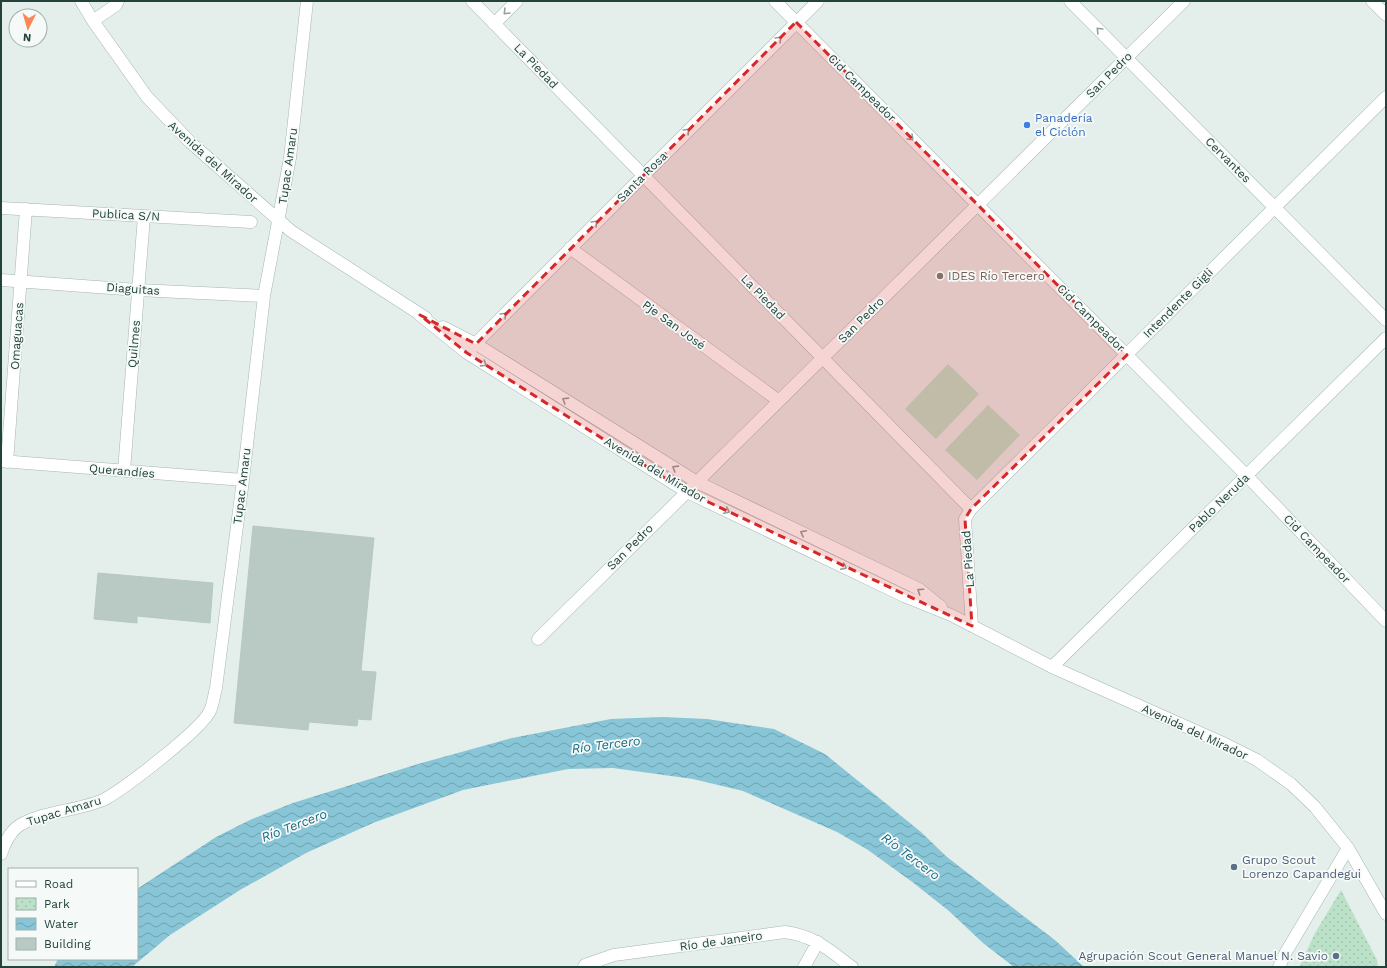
<svg xmlns="http://www.w3.org/2000/svg" width="1387" height="968" font-family="'Work Sans',sans-serif">
<style>
.grass{fill:#bbe1c8}
.park{fill:url(#park-dots)}
.water{fill:url(#water-waves)}
.building{fill:#b9cac4;stroke:#b6c9c2}
.lines{fill:none;stroke-linecap:round;stroke-linejoin:round}
.street-casing{stroke:#a6b7b2;stroke-width:13}
.street{stroke:#fff;stroke-width:12}
.oneway{stroke:#90a09d}
.marked{fill:#d62828;fill-opacity:0.2;stroke:#d62828;stroke-width:3;stroke-dasharray:8 5;stroke-linejoin:round}
.shop-dot{fill:#3f7fe0;stroke:#f5faf8;stroke-width:1.5}
.education-dot{fill:#8d6e63;stroke:#f5faf8;stroke-width:1.5}
.service-dot{fill:#5c6f8a;stroke:#f5faf8;stroke-width:1.5}
.labels{text-anchor:middle;stroke-width:3.5;stroke-linejoin:round;paint-order:stroke}
.street-label{font-size:12px;fill:#22423b;stroke:#f5faf8}
.shop-label{font-size:12px;fill:#366cbe;stroke:#f5faf8;text-anchor:start}
.education-label{font-size:12px;fill:#785e54;stroke:#f5faf8;text-anchor:start}
.service-label{font-size:12px;fill:#4e5e75;stroke:#f5faf8;text-anchor:start}
.water-label{font-size:13px;font-style:italic;fill:#166a83;stroke:#f5faf8}
</style>
<defs>
<pattern id="park-dots" width="8" height="8" patternUnits="userSpaceOnUse"><rect width="8" height="8" fill="#bbe1c8"/><path d="M2 2h.1M6 6h.1" fill="none" stroke="#a0c2ad" stroke-width="1.8" stroke-linecap="round"/></pattern>
<pattern id="water-waves" width="16" height="10" patternUnits="userSpaceOnUse"><rect width="16" height="10" fill="#88c6d7"/><path d="M0 5q4-4 8 0t8 0" fill="none" stroke="#6fa2b0"/></pattern>
</defs>
<rect width="100%" height="100%" fill="#e4eeea"/>
<!-- grass -->
<path class="grass" d="M 948,364 L 979,394 L 936,439 L 905,409 Z
M 988,405 L 1020,435 L 977,480 L 945,450 Z"/>
<!-- park -->
<path class="park" d="M 1341,890 L 1377,960 L 1378,967 L 1299,967 L 1315,933 Z"/>
<!-- water -->
<path class="water" d="M 662,717 L 707,719 L 774,729 L 825,754 L 921,832 L 947,857 L 1056,941 L 1084,967 L 1014,967 L 983,943 L 949,911 L 911,881 L 868,850 L 837,832 L 743,791 L 693,779 L 613,768 L 568,769 L 463,790 L 373,823 L 306,853 L 240,890 L 170,935 L 132,967 L 54,967 L 58,959 L 137,959 L 137,889 L 216,837 L 252,819 L 293,803 L 418,764 L 512,738 L 611,719 Z"/>
<!-- building -->
<path class="building" d="M 253,526 L 374,538 L 361,671 L 376,672 L 371,720 L 358,719 L 357,726 L 309,722 L 308,730 L 234,723 Z
M 98,573 L 213,583 L 210,623 L 137,616 L 137,623 L 94,619 Z"/>
<g class="lines">
<defs>
<path id="street" d="M 81,1 L 93,21 L 147,97 L 190,142 L 291,231 L 426,318
M 472,1 L 971,509 L 965,519 L 972,626
M 775,1 L 1247,476 L 1386,621
M 1070,1 L 1386,320
M 1372,1 L 1386,15
M 93,21 L 116,5 L 118,1
M 494,24 L 517,1
M 1,208 L 251,222
M 570,248 L 779,401
M 1,280 L 138,290 L 264,296
M 420,315 L 467,353 L 687,492 L 904,596 L 951,615 L 1052,667 L 1225,744 L 1257,760 L 1291,784 L 1315,807 L 1348,848 L 1386,914
M 443,327 L 476,344 L 697,482 L 919,589 L 941,607
M 470,349 L 818,1
M 1,461 L 243,480
M 7,462 L 26,209
M 124,471 L 144,216
M 971,509 L 1386,97
M 538,639 L 1184,1
M 1052,667 L 1386,338
M 1,854 C 4,845 8,835 16,828 C 34,812 81,811 105,799 C 125,788 201,730 210,711 C 213,705 214,695 216,688 L 243,480 L 264,296 L 290,158 L 307,1
M 584,967 L 585,965 L 614,955 L 785,932 C 815,936 829,950 852,967
M 804,967 L 818,942
M 1279,967 L 1286,952 L 1348,848"/>
</defs>
<!-- street casing -->
<use href="#street" class="street-casing"/>
<!-- street -->
<use href="#street" class="street"/>
</g>
<!-- one-way arrows -->
<defs><path id="oneway-chevron" d="M-2-3.5L2.5 0L-2 3.5" fill="none" stroke-width="1.6" stroke-linecap="round" stroke-linejoin="round"/></defs>
<g class="oneway">
<use href="#oneway-chevron" transform="translate(506 12) rotate(135)"/>
<use href="#oneway-chevron" transform="translate(1099 30) rotate(-135)"/>
<use href="#oneway-chevron" transform="translate(779 39) rotate(-45)"/>
<use href="#oneway-chevron" transform="translate(687 131) rotate(-45)"/>
<use href="#oneway-chevron" transform="translate(911 138) rotate(45)"/>
<use href="#oneway-chevron" transform="translate(595 223) rotate(-45)"/>
<use href="#oneway-chevron" transform="translate(504 315) rotate(-45)"/>
<use href="#oneway-chevron" transform="translate(484 364) rotate(32)"/>
<use href="#oneway-chevron" transform="translate(565 400) rotate(-148)"/>
<use href="#oneway-chevron" transform="translate(675 468) rotate(-148)"/>
<use href="#oneway-chevron" transform="translate(727 511) rotate(26)"/>
<use href="#oneway-chevron" transform="translate(803 533) rotate(-154)"/>
<use href="#oneway-chevron" transform="translate(844 567) rotate(26)"/>
<use href="#oneway-chevron" transform="translate(920 591) rotate(-146)"/>
</g>
<!-- marked area -->
<path class="marked" d="M 796,22 L 1127,355 L 971,509 L 965,519 L 972,626 L 687,492 L 467,353 L 420,315 L 476,344 Z"/>
<!-- markers -->
<circle class="shop-dot" cx="1027" cy="125" r="4"/>
<circle class="education-dot" cx="940" cy="276" r="4"/>
<g class="service-dot">
<circle cx="1234" cy="867" r="4"/>
<circle cx="1336" cy="956" r="4"/>
</g>
<g class="labels">
<!-- street labels -->
<g class="street-label">
<text transform="translate(536 66) rotate(46)" y="4">La Piedad</text>
<text transform="translate(1109 75) rotate(-45)" y="4">San Pedro</text>
<text transform="translate(862 88) rotate(45)" y="4">Cid Campeador</text>
<text transform="translate(1228 160) rotate(45)" y="4">Cervantes</text>
<text transform="translate(213 162) rotate(42)" y="4">Avenida del Mirador</text>
<text transform="translate(288 166) rotate(-82)" y="4">Tupac Amaru</text>
<text transform="translate(642 177) rotate(-45)" y="4">Santa Rosa</text>
<text transform="translate(126 215) rotate(3)" y="4">Publica S/N</text>
<text transform="translate(133 289) rotate(4)" y="4">Diaguitas</text>
<text transform="translate(763 297) rotate(46)" y="4">La Piedad</text>
<text transform="translate(1178 303) rotate(-45)" y="4">Intendente Gigli</text>
<text transform="translate(1091 318) rotate(45)" y="4">Cid Campeador</text>
<text transform="translate(861 320) rotate(-45)" y="4">San Pedro</text>
<text transform="translate(674 325) rotate(36)" y="4">Pje San José</text>
<text transform="translate(17 336) rotate(-86)" y="4">Omaguacas</text>
<text transform="translate(134 344) rotate(-85)" y="4">Quilmes</text>
<text transform="translate(655 470) rotate(31)" y="4">Avenida del Mirador</text>
<text transform="translate(122 471) rotate(5)" y="4">Querandíes</text>
<text transform="translate(242 486) rotate(-83)" y="4">Tupac Amaru</text>
<text transform="translate(1219 503) rotate(-44)" y="4">Pablo Neruda</text>
<text transform="translate(630 547) rotate(-45)" y="4">San Pedro</text>
<text transform="translate(1317 549) rotate(46)" y="4">Cid Campeador</text>
<text transform="translate(968 559) rotate(-94)" y="4">La Piedad</text>
<text transform="translate(1195 732) rotate(25)" y="4">Avenida del Mirador</text>
<text transform="translate(64 811) rotate(-17)" y="4">Tupac Amaru</text>
<text transform="translate(721 941) rotate(-8)" y="4">Río de Janeiro</text>
</g>
<!-- shop labels -->
<g class="shop-label">
<text x="1035" y="122">Panadería<tspan x="1035" dy="14">el Ciclón</tspan></text>
</g>
<!-- education labels -->
<g class="education-label">
<text x="948" y="280">IDES Río Tercero</text>
</g>
<!-- service labels -->
<g class="service-label">
<text x="1242" y="864">Grupo Scout<tspan x="1242" dy="14">Lorenzo Capandegui</tspan></text>
<text x="1328" y="960" text-anchor="end">Agrupación Scout General Manuel N. Savio</text>
</g>
<!-- water labels -->
<g class="water-label">
<text transform="translate(606 744) rotate(-7)" y="5">Río Tercero</text>
<text transform="translate(294 825) rotate(-21)" y="5">Río Tercero</text>
<text transform="translate(911 856) rotate(37)" y="5">Río Tercero</text>
</g>
</g>
<!-- border -->
<rect width="1387" height="968" fill="none" stroke="#22423b" stroke-width="4"/>
<!-- legend -->
<rect x="8" y="868" width="130" height="92" fill="#f5faf8" stroke="#a1b0ac"/>
<rect x="16" y="881" width="20" height="6" fill="#ffffff" stroke="#a1b0ac"/>
<text x="44" y="888" font-size="12" fill="#22423b">Road</text>
<rect x="16" y="898" width="20" height="12" fill="url(#park-dots)" stroke="#a1b0ac"/>
<text x="44" y="908" font-size="12" fill="#22423b">Park</text>
<rect x="16" y="918" width="20" height="12" fill="url(#water-waves)" stroke="#a1b0ac"/>
<text x="44" y="928" font-size="12" fill="#22423b">Water</text>
<rect x="16" y="938" width="20" height="12" fill="#b9cac4" stroke="#a1b0ac"/>
<text x="44" y="948" font-size="12" fill="#22423b">Building</text>
<!-- north arrow -->
<g transform="translate(28 28) rotate(185)"><circle r="19" fill="#f5faf8" stroke="#a1b0ac"/>
<path d="M0-3L7 15L0 10L-7 15Z" fill="#fc8855"/>
<text y="-6" font-size="11" font-weight="bold" text-anchor="middle" fill="#22423b">N</text>
</g>
</svg>
